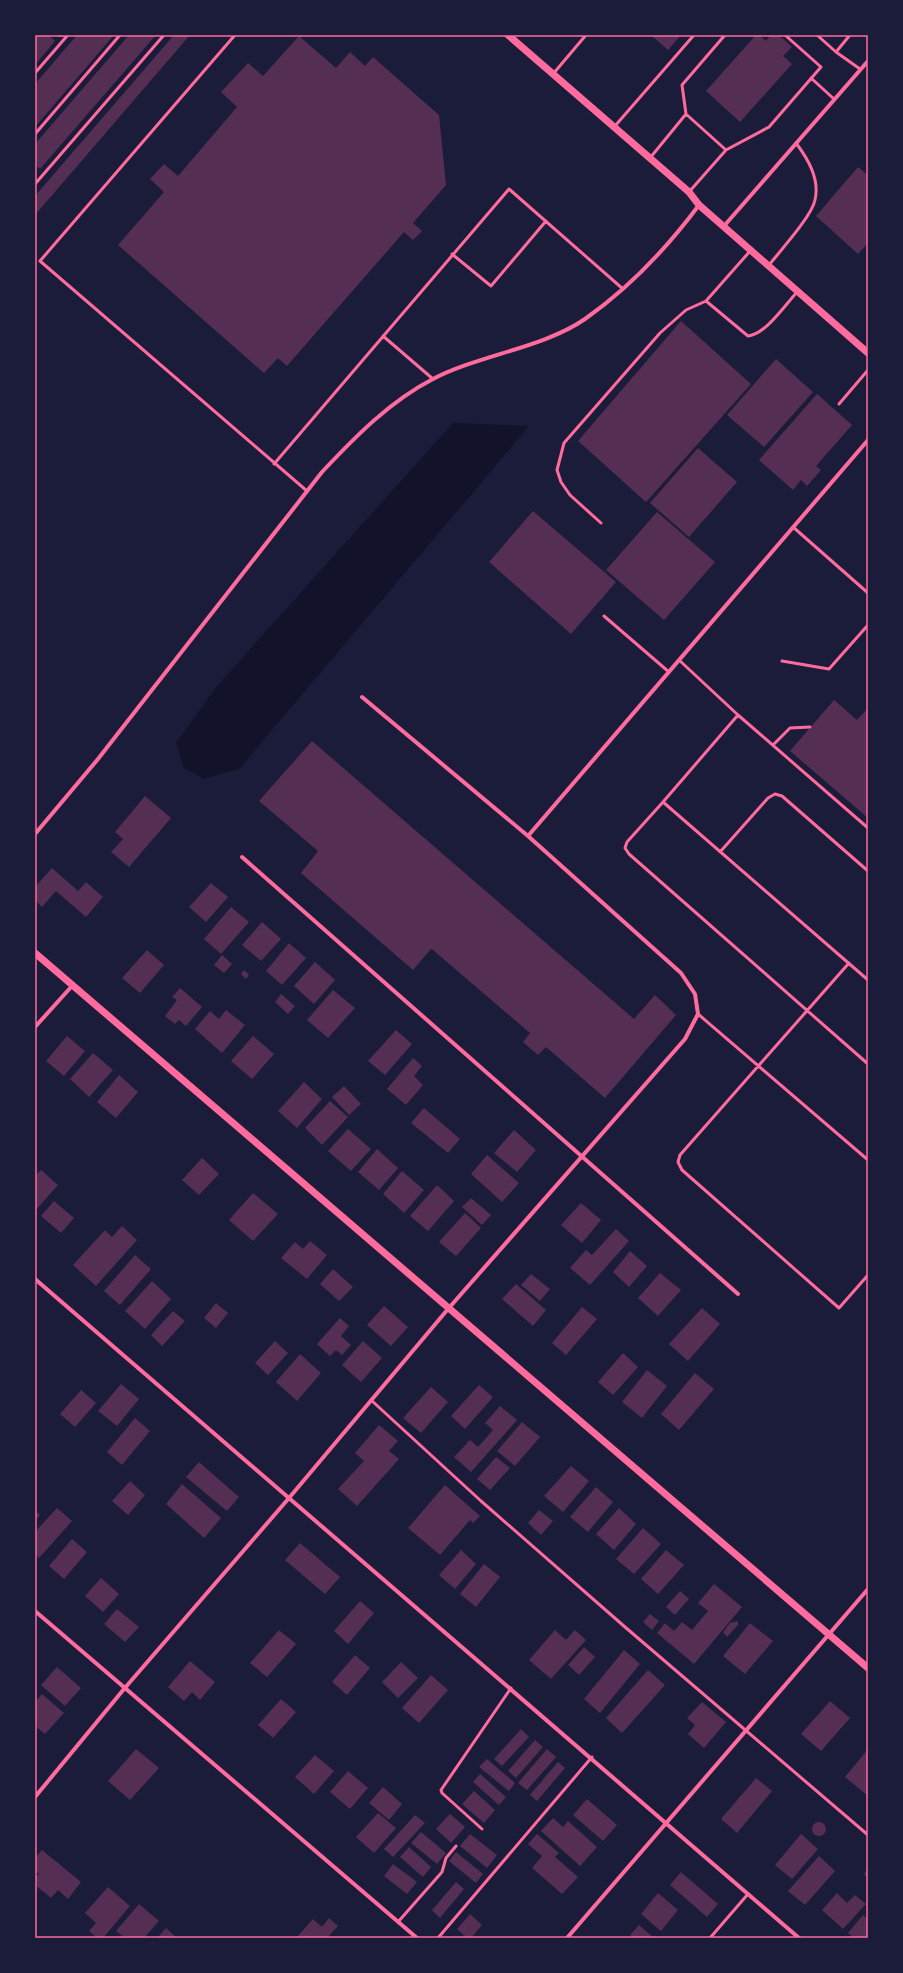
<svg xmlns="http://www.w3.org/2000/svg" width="903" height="1973" font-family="Montserrat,sans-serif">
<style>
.water{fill:#12122b}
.building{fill:#542f53}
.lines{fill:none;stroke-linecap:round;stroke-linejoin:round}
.service{stroke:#ff6b9d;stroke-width:3}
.minor{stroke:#ff6b9d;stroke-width:4}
.tertiary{stroke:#ff6b9d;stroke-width:7}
.neatline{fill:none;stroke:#ff6b9d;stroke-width:1.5}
</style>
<rect width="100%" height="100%" fill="#1b1b3a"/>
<!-- water -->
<path class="water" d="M 453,423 L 529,426 L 239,769 L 204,779 L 184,768 L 176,743 L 218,685 Z"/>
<!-- building -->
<path class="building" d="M 35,35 L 49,35 L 55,41 L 35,65 Z
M 77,35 L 114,35 L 35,127 L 35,84 Z
M 129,35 L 156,35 L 40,169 L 35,165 L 35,144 Z
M 174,35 L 190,35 L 35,215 L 35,196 Z
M 651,35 L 681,35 L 668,50 Z
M 756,35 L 759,35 L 766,41 L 771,35 L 779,35 L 792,47 L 783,56 L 792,64 L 740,122 L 706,91 Z
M 299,36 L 336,68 L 350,52 L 365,66 L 373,57 L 439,115 L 446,185 L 413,223 L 422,231 L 413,240 L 404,232 L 287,366 L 278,358 L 264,373 L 118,245 L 164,192 L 150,179 L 164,164 L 178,176 L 237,107 L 221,92 L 248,63 L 263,76 Z
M 858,167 L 868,175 L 868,243 L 858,254 L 816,216 Z
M 681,321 L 751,384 L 646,502 L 578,441 Z
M 776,359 L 813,392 L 764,447 L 727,415 Z
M 817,394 L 852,425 L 816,466 L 821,470 L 807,486 L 801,480 L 793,490 L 759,460 Z
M 698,448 L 737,482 L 689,537 L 650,503 Z
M 533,511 L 616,582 L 571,634 L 489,562 Z
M 657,512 L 715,562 L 664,620 L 606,570 Z
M 834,700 L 857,720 L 868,708 L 868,818 L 790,751 Z
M 312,741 L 634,1019 L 655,995 L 676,1015 L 605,1098 L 546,1047 L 538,1055 L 523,1042 L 530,1033 L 433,950 L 431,949 L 413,970 L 301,873 L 318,851 L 259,801 Z
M 145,796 L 171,818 L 129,867 L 111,852 L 123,839 L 115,832 Z
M 52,868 L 78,891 L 86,882 L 103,897 L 86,917 L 56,891 L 42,907 L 35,900 L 35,887 Z
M 211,883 L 228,897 L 206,922 L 189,907 Z
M 231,907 L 249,922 L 221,954 L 204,939 Z
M 262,922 L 281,939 L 261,961 L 242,945 Z
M 289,943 L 306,958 L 282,985 L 266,971 Z
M 147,950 L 164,965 L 140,993 L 122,978 Z
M 222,955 L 232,964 L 224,973 L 214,965 Z
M 315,962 L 335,980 L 314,1004 L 294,986 Z
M 244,970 L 249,975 L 246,979 L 241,974 Z
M 180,988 L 202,1007 L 186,1026 L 179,1020 L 175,1024 L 165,1016 L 177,1000 L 172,997 Z
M 333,990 L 355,1008 L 328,1038 L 307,1020 Z
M 281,994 L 295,1006 L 288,1014 L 275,1002 Z
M 226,1010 L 245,1025 L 222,1053 L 195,1029 L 210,1011 L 219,1019 Z
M 396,1030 L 412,1044 L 385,1075 L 368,1061 Z
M 67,1036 L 85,1051 L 64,1076 L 46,1061 Z
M 253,1036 L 274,1054 L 252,1079 L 231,1061 Z
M 93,1053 L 113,1070 L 89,1097 L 70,1079 Z
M 413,1058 L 422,1066 L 414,1076 L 423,1085 L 406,1105 L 387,1089 Z
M 119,1075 L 138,1092 L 116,1118 L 97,1102 Z
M 304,1082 L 322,1099 L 297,1128 L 278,1111 Z
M 344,1086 L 361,1104 L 349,1115 L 332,1097 Z
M 330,1101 L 348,1117 L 322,1145 L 305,1128 Z
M 424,1108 L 460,1139 L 448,1153 L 411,1123 Z
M 348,1129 L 371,1149 L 351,1171 L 328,1151 Z
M 514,1130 L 536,1150 L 517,1172 L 494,1153 Z
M 377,1149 L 398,1168 L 379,1190 L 358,1172 Z
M 487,1155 L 519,1183 L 502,1202 L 471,1174 Z
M 202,1158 L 219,1174 L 199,1195 L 182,1180 Z
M 41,1170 L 58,1185 L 35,1211 L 35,1176 Z
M 402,1171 L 424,1190 L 404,1213 L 383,1194 Z
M 437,1185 L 454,1201 L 428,1231 L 410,1216 Z
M 253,1193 L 278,1214 L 253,1241 L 229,1220 Z
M 471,1198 L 491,1215 L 482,1225 L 462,1207 Z
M 54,1201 L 74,1218 L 61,1233 L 41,1216 Z
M 581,1203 L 601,1220 L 582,1243 L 561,1225 Z
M 465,1213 L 481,1228 L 456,1256 L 439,1242 Z
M 122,1226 L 137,1240 L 96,1286 L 73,1265 L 105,1230 L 112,1237 Z
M 616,1229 L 629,1241 L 590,1285 L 570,1268 L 586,1250 L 592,1255 Z
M 310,1241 L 327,1255 L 307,1279 L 281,1258 L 295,1242 L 303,1249 Z
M 630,1251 L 647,1266 L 629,1287 L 613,1272 Z
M 135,1255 L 151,1269 L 120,1305 L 104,1291 Z
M 333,1269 L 353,1287 L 339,1301 L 320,1284 Z
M 660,1273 L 681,1290 L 658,1316 L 638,1298 Z
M 531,1274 L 550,1289 L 540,1301 L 521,1285 Z
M 152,1281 L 171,1299 L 145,1329 L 125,1311 Z
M 516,1284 L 546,1310 L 533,1326 L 502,1299 Z
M 216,1303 L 228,1313 L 216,1328 L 204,1318 Z
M 384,1306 L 408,1327 L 391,1346 L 367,1325 Z
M 582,1307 L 597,1319 L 566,1355 L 552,1343 Z
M 702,1308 L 720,1324 L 688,1361 L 669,1344 Z
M 173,1311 L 185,1321 L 162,1346 L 151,1335 Z
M 340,1318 L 349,1326 L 341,1336 L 351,1345 L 342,1355 L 336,1350 L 330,1356 L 317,1344 Z
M 275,1341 L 288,1353 L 268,1375 L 255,1363 Z
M 363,1341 L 382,1358 L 361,1382 L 342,1365 Z
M 623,1353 L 638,1367 L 613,1395 L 598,1382 Z
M 300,1354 L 321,1373 L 297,1401 L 276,1382 Z
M 647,1370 L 667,1386 L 642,1418 L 622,1402 Z
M 695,1373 L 714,1389 L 679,1430 L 661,1414 Z
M 121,1384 L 139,1399 L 117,1426 L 98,1411 Z
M 479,1385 L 493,1397 L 465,1429 L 451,1416 Z
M 431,1387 L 448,1402 L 421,1433 L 403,1418 Z
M 81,1390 L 96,1403 L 75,1427 L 60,1414 Z
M 500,1406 L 517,1420 L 471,1472 L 454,1457 L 470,1440 L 478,1447 L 493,1430 L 485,1423 Z
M 135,1418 L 150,1431 L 122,1465 L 107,1452 Z
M 522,1422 L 540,1437 L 515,1466 L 497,1451 Z
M 379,1425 L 398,1441 L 389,1451 L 399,1459 L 357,1506 L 338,1489 L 364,1461 L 355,1453 Z
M 496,1457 L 510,1468 L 490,1490 L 477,1479 Z
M 199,1462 L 239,1497 L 227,1511 L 186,1477 Z
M 571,1466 L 589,1481 L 563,1512 L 544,1496 Z
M 130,1481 L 145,1495 L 128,1515 L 112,1501 Z
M 182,1484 L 221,1518 L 204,1538 L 166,1504 Z
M 445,1485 L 480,1516 L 473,1523 L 470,1520 L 440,1555 L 408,1528 Z
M 596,1487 L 613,1502 L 588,1532 L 570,1517 Z
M 57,1508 L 72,1521 L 39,1558 L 35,1554 L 35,1532 Z
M 619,1508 L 636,1524 L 614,1550 L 596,1534 Z
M 539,1510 L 553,1521 L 541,1535 L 528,1523 Z
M 35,1511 L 40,1515 L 35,1521 Z
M 643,1528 L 661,1544 L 634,1574 L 616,1559 Z
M 72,1539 L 87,1552 L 64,1579 L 49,1566 Z
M 300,1543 L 340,1577 L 325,1594 L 285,1560 Z
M 461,1550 L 476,1564 L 455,1589 L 439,1575 Z
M 666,1550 L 684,1565 L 658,1594 L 641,1579 Z
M 484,1564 L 500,1577 L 476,1607 L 460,1594 Z
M 101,1578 L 119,1594 L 103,1612 L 85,1596 Z
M 714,1584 L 742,1607 L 694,1664 L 657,1633 L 665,1623 L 674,1631 L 682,1622 L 692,1630 L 708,1611 L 698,1603 Z
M 680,1591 L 689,1599 L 675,1615 L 666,1607 Z
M 360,1601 L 374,1613 L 348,1644 L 334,1631 Z
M 117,1609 L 139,1627 L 125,1642 L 104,1624 Z
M 650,1614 L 659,1621 L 652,1630 L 643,1622 Z
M 738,1621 L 738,1625 L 727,1637 L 723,1632 L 730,1623 Z
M 750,1623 L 773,1641 L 745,1674 L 723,1656 Z
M 279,1630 L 296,1644 L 267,1677 L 250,1663 Z
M 555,1630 L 566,1640 L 575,1630 L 586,1640 L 551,1679 L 529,1660 Z
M 584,1647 L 595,1657 L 579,1675 L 568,1665 Z
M 624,1650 L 640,1664 L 600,1713 L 584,1699 Z
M 355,1655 L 370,1668 L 347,1695 L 332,1682 Z
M 190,1661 L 215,1682 L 200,1700 L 192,1692 L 184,1701 L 168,1687 Z
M 401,1662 L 418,1678 L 398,1698 L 382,1682 Z
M 57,1667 L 81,1688 L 65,1706 L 41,1685 Z
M 648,1670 L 665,1685 L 622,1733 L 606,1718 Z
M 431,1675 L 448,1690 L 419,1723 L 402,1708 Z
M 42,1694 L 64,1713 L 45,1734 L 35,1726 L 35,1702 Z
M 281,1699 L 296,1712 L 273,1738 L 258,1725 Z
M 830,1701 L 850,1718 L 821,1751 L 801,1734 Z
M 702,1702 L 726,1722 L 704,1748 L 688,1734 L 695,1725 L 687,1718 Z
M 521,1729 L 529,1737 L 502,1766 L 494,1759 Z
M 535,1740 L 543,1747 L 516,1778 L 508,1771 Z
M 136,1749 L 159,1768 L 130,1800 L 108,1781 Z
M 547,1749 L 556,1757 L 527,1790 L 518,1783 Z
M 868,1749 L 868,1796 L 845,1777 Z
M 315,1755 L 334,1771 L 314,1794 L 295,1777 Z
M 487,1759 L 515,1783 L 509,1791 L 479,1767 Z
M 558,1762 L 565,1768 L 537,1801 L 530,1795 Z
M 348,1771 L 368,1788 L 350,1809 L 330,1792 Z
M 480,1774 L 506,1797 L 499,1805 L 473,1782 Z
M 756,1778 L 772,1791 L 737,1833 L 721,1819 Z
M 383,1787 L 402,1804 L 389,1820 L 369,1803 Z
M 474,1791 L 495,1810 L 484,1823 L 462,1804 Z
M 587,1799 L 617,1825 L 603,1841 L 573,1815 Z
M 378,1813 L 396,1828 L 374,1853 L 356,1837 Z
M 450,1814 L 465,1827 L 451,1843 L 436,1829 Z
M 415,1815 L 425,1823 L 393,1857 L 384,1849 Z
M 553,1818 L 563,1827 L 568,1821 L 597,1847 L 580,1866 L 541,1831 Z
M812 1829a7 7 0 1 1 14 0a7 7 0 1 1-14 0Z
M 421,1832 L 446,1853 L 437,1864 L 411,1843 Z
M 470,1834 L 497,1855 L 487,1868 L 460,1846 Z
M 537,1834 L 559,1853 L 555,1857 L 578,1877 L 562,1894 L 532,1868 L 542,1856 L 528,1844 Z
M 801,1834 L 818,1849 L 792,1879 L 775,1865 Z
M 409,1847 L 431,1867 L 423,1877 L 400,1857 Z
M 42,1850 L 81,1882 L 68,1899 L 58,1890 L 51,1898 L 35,1885 L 35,1878 L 39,1874 L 35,1871 L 35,1858 Z
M 456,1852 L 483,1874 L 476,1883 L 449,1861 Z
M 819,1856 L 835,1871 L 805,1905 L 788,1891 Z
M 393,1864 L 417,1882 L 407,1894 L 384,1876 Z
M 868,1869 L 868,1878 L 864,1874 Z
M 681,1872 L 718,1904 L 707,1917 L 670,1885 Z
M 456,1882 L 464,1889 L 440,1918 L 432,1910 Z
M 108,1887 L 130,1906 L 103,1938 L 97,1938 L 89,1931 L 96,1923 L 85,1913 Z
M 658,1893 L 678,1910 L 661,1931 L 641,1914 Z
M 837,1893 L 847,1903 L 855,1895 L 866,1904 L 843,1929 L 822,1910 Z
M 139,1904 L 159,1921 L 144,1938 L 125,1938 L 116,1931 Z
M 470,1914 L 482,1925 L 471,1938 L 467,1938 L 457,1929 Z
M 863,1915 L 868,1919 L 868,1936 L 866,1938 L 854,1938 L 848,1933 Z
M 329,1918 L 338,1926 L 327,1938 L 296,1938 L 313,1919 L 322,1927 Z
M 639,1925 L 654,1938 L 634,1938 L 630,1935 Z
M 166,1928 L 177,1938 L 157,1938 Z"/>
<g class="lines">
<!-- service -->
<path class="service" d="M 59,35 L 67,35
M 235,35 L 40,261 L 307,491
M 817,35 L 836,52 L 850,35
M 836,52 L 860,69
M 35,73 L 67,36
M 553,74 L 586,35
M 811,78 L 834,99
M 686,114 L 726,150
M 615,126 L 694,35
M 35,134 L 120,35
M 650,158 L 686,114 L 682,85 L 725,35
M 35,184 L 164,35
M 689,192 L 726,150 L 769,127 L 821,67 L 785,35
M 452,254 L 491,286 L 546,221
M 769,265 C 780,251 812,216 815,200 C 820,179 808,159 796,143
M 706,301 L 748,336 C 766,334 785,305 798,291
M 383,336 L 433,379
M 839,404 L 868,370
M 274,464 L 509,189 L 623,289
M 601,523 L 570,495 L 561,482 L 557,470 L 564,443 L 660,333 L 686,310 L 706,301 L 751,250
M 793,527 L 868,593
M 604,616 L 669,672
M 679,660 L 738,715 L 663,802 L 868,980
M 782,661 L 829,669 L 868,625
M 738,715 L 868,828
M 773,745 L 790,728 L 810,727
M 663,802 L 627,842 L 625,848 L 629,854 L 868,1064
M 720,852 L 768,798 L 775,794 L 782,796 L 868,871
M 849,963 L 680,1155 L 678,1162 L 682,1170 L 839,1308 L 868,1275
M 698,1014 L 868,1160
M 371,1400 L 481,1501 L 625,1627 L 868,1835
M 482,1829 L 442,1793 L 441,1790 L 511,1688
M 398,1922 L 442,1872 L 446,1858 L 456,1846
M 438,1938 L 592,1757
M 710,1938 L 748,1894"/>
<!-- minor -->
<path class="minor" d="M 724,226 L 868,61
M 35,834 L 98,759 L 322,472 C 355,437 390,401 433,379 C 479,355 543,348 585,319 C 629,288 667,248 699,205
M 528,836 L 868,440
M 242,857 L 738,1294
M 35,1027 L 72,986
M 35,1279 L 799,1938
M 35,1611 L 417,1938
M 35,1797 L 124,1689 L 289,1498 L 448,1309 L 685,1039 L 698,1014 L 695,994 L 681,973 L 528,836 L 362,697
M 567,1938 L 868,1589"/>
<!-- tertiary -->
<path class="tertiary" d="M 508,35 L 689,192 L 699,205 L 868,353
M 35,953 L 868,1668"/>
</g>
<!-- border -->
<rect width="903" height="1973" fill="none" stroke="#1b1b3a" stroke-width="72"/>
<rect x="36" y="36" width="831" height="1901" class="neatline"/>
</svg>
